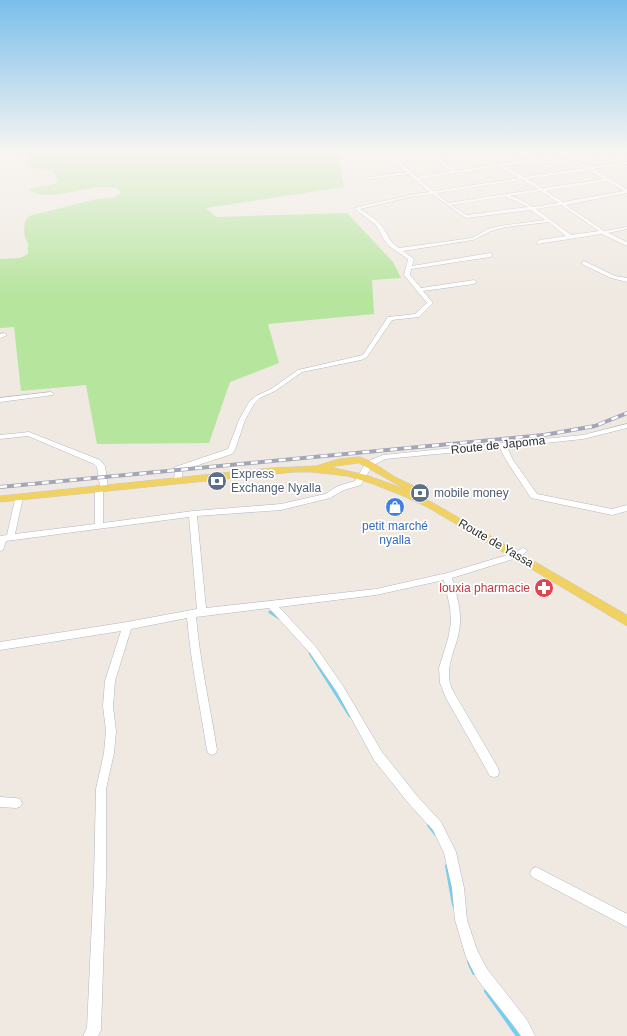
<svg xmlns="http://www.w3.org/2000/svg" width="627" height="1036" font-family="Helvetica,sans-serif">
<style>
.green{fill:#b6e59e}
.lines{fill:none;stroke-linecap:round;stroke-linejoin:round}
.stream-far1{stroke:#75cff0;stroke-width:3}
.stream{stroke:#75cff0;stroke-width:4}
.minor-casing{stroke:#b4b7c1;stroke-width:1}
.major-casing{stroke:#c9c9c9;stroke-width:1}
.minor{fill:#fff;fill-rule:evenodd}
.major{fill:#f2d163;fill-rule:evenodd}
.rail-casing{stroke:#a3a6b8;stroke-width:4}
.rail{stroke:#fff;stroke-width:2.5;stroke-dasharray:7;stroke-linecap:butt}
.labels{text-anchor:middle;stroke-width:3.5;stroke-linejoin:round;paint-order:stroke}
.street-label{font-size:12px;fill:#2e2e2e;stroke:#fff}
.service-label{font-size:12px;fill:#4e5e75;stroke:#fff;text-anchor:start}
.shop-label{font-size:12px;fill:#366cbe;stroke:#fff}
.health-label{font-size:12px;fill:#be3a42;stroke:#fff;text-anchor:end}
</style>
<rect width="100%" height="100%" fill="#efe9e1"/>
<!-- green -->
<path class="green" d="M 14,152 L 337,152 L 344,187 L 206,208 L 216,217 L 347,213 L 393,262 L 401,278 L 372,280 L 374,314 L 268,324 L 279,363 L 230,382 L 209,443 L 97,444 L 86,385 L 21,391 L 14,327 L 0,328 L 0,259 L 20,258 L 28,254 L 28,243 L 25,237 L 24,231 L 25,221 L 29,216 L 97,199 L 115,197 L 121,193 L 118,189 C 114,188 110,187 105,187 C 83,186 48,204 28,189 L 54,184 L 58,181 L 52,170 L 34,169 L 27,166 L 26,163 L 31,155 Z"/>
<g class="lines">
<!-- stream-far1 -->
<path class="stream-far1" d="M 270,612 L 279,618
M 310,653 L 350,716"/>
<!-- stream -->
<path class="stream" d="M 429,825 L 436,834
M 447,866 L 454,905
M 469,962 L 474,973
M 486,991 L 518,1036"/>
<defs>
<path id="minor" d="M 385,152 L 389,152 L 417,177 L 451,171 L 427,152 L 432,152 L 455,171 L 530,159 L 518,152 L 523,152 L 541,162 L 569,159 L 558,152 L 563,152 L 573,158 L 605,152 L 616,152 L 576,160 L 590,167 L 627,162 L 627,164 L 593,169 L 627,189 L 627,193 L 566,205 L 604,231 L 627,227 L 627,229 L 608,233 L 627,242 L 627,246 L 602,234 L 537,244 L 537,242 L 540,240 L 566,236 L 549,222 L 506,227 L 491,231 L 473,240 L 403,251 L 414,259 L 412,266 L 490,253 L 493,255 L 490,257 L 411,269 L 410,275 L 421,288 L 474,280 L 477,282 L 474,284 L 423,291 L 433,303 L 419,317 L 392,320 L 367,357 L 361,360 L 302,372 L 275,391 L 260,398 L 254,404 L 245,420 L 235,450 L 232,454 L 183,470 L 181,482 L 175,482 L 174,480 L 175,467 L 228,449 L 239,420 L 249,402 L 256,396 L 271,389 L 298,370 L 363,355 L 388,317 L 415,314 L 427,303 L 404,275 L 408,259 L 389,246 L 383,238 L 376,225 L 354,208 L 410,195 L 429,192 L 409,174 L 361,180 L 361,179 L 363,178 L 406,172 L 386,154 ZM 534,161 L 540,164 L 573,161 L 585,168 L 524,177 L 504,166 ZM 499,166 L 519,178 L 434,191 L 419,179 ZM 588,170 L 604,179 L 543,188 L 527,179 ZM 522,180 L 538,189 L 448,203 L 436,193 ZM 607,181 L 624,191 L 563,202 L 546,191 ZM 541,191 L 558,203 L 533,207 L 517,198 L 510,196 ZM 432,194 L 466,218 L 531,210 L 545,220 L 499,226 L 488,229 L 472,238 L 399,248 C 386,239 389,234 380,224 C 375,218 366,213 360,209 L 410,197 ZM 507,196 L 507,198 L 514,200 L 528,207 L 467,215 L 451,205 ZM 561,205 L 599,231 L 571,235 L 536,209 Z
M 584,261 L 615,276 L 627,278 L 627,282 L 611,278 L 582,264 L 582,262 Z
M 4,333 L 6,334 L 6,336 L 0,338 L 0,334 Z
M 51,392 L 54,394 L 53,395 L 0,402 L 0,398 Z
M 627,424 L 627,428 L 583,439 L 507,447 L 513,460 L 537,494 L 612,509 L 627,505 L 627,511 L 612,515 L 531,498 L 506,460 L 500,448 L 385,459 L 372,466 L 361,485 L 344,490 L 330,498 L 281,510 L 197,516 L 206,608 L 376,589 L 447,573 L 514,553 L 523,548 L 526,549 L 527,551 L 520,557 L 452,578 C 456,593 461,608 460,623 C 459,647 441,668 453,691 L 498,768 L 499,772 L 498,776 L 494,777 L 490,776 L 446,698 L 440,683 L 439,668 L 448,639 L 451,623 L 450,607 L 444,580 L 376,595 L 279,607 L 316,647 L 343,686 L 382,752 L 418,797 L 441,822 L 456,852 L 464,888 L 467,920 L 477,950 L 487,969 L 527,1020 L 535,1036 L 521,1036 L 517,1030 L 477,979 L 466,957 L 455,920 L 452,888 L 444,853 L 433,830 L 410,805 L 374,760 L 337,692 L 310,653 L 269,608 L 196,617 C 200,662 210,706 217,750 L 216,753 L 212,755 L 208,753 L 207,750 C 200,706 191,663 187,618 L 131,629 L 115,681 L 113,706 L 116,731 L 114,753 L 106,789 L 106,878 L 101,1030 L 98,1036 L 83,1036 L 87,1028 L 94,878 L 96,789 L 104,753 L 106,731 L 103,706 L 105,681 L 121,631 L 0,650 L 0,642 L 127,622 L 197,609 L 189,517 L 6,541 L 3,550 L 0,551 L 0,536 L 7,535 L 16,495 L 19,494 L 23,497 L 15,534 L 95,524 L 95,488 L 96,486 L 100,486 L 97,467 L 94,464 L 28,436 L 0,439 L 0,435 L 29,432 L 100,460 L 105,466 L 108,488 L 107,490 L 103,490 L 103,523 L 193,511 L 281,504 L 325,494 L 338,486 L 355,481 L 366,462 L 383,455 L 583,435 Z
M 0,797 L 16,798 L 20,799 L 22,803 L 20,807 L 16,808 L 0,807 Z
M 536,867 L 627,914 L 627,927 L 532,877 L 530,873 L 532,869 Z"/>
<path id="major" d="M 360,457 L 372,462 L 395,477 L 418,488 L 420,490 L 418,492 L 413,493 L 435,504 L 627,615 L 627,626 L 429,508 L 401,495 L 373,484 L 348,476 L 312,472 L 294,472 L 0,502 L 0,496 L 271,468 L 316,466 L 339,459 ZM 359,463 L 405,489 L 366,475 L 330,467 Z"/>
</defs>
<!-- minor casing -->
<use href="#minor" class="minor-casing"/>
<!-- major casing -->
<use href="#major" class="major-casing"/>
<!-- minor -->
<use href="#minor" class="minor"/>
<!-- major -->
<use href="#major" class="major"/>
<defs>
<path id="rail" d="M 0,487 L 544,435 L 595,426 L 627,413"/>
</defs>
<!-- rail casing -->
<use href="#rail" class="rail-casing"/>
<!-- rail -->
<use href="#rail" class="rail"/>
</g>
<!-- sky -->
<linearGradient id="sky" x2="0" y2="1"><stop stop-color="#7abfeb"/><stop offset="0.51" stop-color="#f8f5f2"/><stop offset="1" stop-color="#f8f5f2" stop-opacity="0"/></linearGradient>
<rect width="627" height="297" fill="url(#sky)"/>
<!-- icons -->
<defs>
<symbol id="bank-disc" viewBox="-11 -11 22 22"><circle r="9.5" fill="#5c6f8a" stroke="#fff"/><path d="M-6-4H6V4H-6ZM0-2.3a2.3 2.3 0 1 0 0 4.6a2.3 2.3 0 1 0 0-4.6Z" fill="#fff"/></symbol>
<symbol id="shop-disc" viewBox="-11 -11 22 22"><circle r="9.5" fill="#3f7fe0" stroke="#fff"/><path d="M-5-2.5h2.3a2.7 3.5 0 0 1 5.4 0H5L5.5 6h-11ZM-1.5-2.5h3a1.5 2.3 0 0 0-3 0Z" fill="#fff"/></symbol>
<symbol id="pharmacy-disc" viewBox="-11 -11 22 22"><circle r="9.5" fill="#e0444e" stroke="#fff"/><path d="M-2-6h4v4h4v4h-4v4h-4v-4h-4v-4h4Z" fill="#fff"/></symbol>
</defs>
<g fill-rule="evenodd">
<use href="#bank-disc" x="206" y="470" width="22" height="22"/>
<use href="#bank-disc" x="409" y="482" width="22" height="22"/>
<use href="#shop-disc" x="384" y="496" width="22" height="22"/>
<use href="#pharmacy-disc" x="533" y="577" width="22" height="22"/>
</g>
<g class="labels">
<!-- street labels -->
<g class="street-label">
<text transform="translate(498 445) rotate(-6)" y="4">Route de Japoma</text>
<text transform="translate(496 543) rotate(30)" y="4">Route de Yassa</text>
</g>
<!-- service labels -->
<g class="service-label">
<text x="231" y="478">Express<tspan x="231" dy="14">Exchange Nyalla</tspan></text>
<text x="434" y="497">mobile money</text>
</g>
<!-- shop labels -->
<g class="shop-label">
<text x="395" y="530">petit marché<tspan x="395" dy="14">nyalla</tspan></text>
</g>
<!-- health labels -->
<g class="health-label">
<text x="530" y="592">louxia pharmacie</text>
</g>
</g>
</svg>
